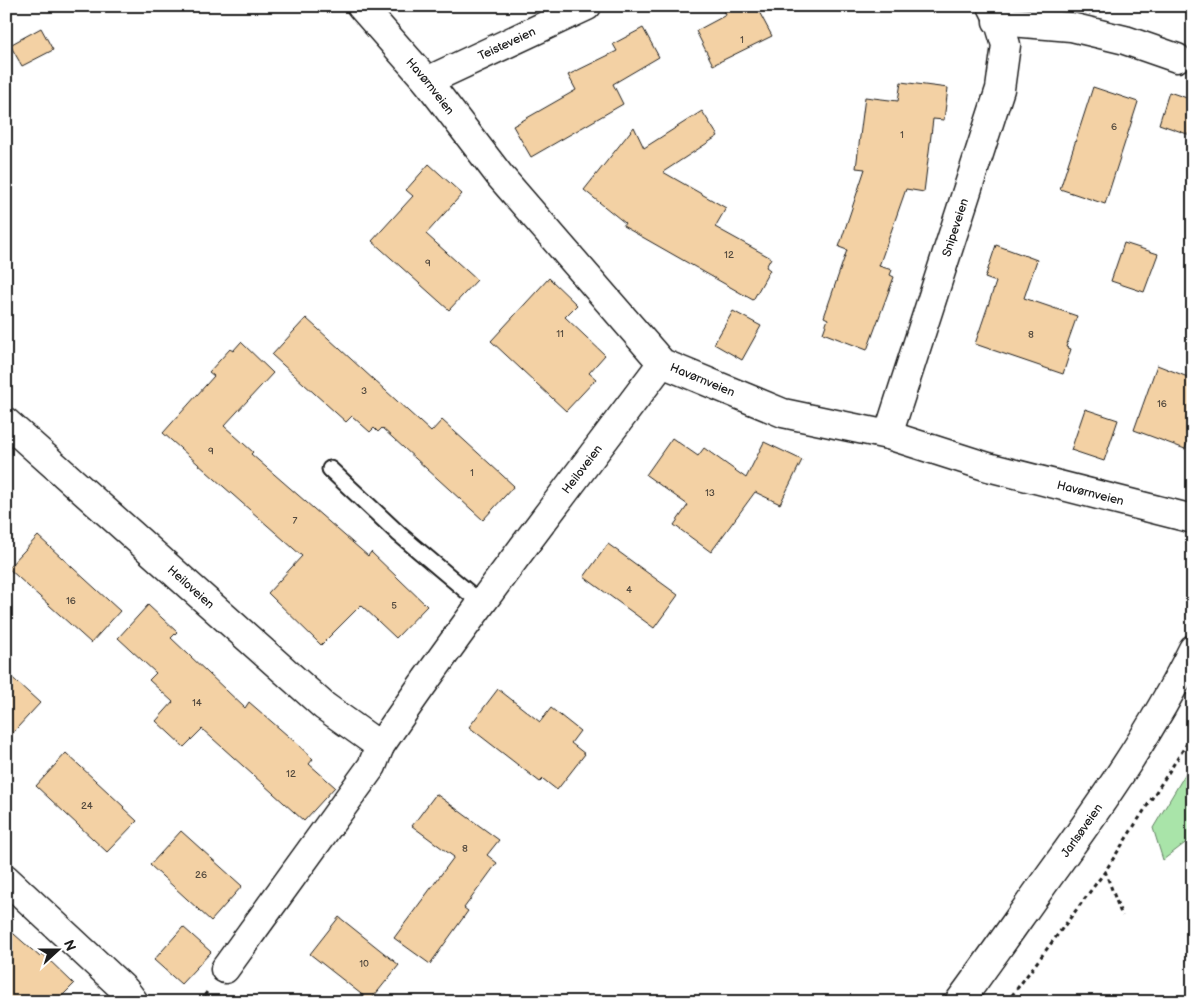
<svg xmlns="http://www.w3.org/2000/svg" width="1199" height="1008" font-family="'Balsamiq Sans',sans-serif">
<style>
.green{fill:#a9e4a9;stroke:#628062}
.building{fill:#f3d1a4;stroke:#1c1c1c}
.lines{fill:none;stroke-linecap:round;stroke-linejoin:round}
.service-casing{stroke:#1c1c1c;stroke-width:19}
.minor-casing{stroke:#1c1c1c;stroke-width:31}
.tertiary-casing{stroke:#1c1c1c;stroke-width:31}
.path{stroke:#1c1c1c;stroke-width:3;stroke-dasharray:4 4;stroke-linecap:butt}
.service{stroke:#fff;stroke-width:15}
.minor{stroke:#fff;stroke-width:28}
.tertiary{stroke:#fff;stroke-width:28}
.labels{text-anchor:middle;stroke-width:4;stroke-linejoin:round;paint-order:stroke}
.number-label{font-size:10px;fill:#52493e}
.street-label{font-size:12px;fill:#1c1c1c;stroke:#fff}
</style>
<rect width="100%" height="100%" fill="#fff"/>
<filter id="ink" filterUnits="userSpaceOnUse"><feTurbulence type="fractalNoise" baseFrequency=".02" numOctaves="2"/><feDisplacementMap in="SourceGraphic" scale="10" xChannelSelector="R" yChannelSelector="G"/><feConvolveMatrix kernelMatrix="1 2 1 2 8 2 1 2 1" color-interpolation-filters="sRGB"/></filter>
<g filter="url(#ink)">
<!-- green -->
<path class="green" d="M 1193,761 L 1193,837 L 1163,860 L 1153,828 Z"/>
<!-- building -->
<path class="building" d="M 722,6 L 756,6 L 772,36 L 713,65 L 696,31 L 726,15 Z
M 41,28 L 53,50 L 22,66 L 10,45 Z
M 643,28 L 659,57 L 613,84 L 623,104 L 531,157 L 513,126 L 576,90 L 568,75 L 617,51 L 613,44 Z
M 901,82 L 948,88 L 944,120 L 933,119 L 924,192 L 906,189 L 879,266 L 892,270 L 890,275 L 894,277 L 867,350 L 823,333 L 828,319 L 824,317 L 847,250 L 839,247 L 865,169 L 856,168 L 865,97 L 898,101 Z
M 1093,87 L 1138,102 L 1105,204 L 1060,189 Z
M 1169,92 L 1193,100 L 1193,136 L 1159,124 Z
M 702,111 L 718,136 L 663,172 L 726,208 L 715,227 L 771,258 L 766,267 L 770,270 L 753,300 L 623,226 L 625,223 L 584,190 L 634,127 L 644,148 Z
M 429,164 L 462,194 L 426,234 L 477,280 L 449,310 L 372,241 L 413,196 L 406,190 Z
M 1124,243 L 1158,254 L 1144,292 L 1111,281 Z
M 996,245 L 1037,260 L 1024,298 L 1077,316 L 1066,347 L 1071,349 L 1063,374 L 975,344 L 996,282 L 985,278 Z
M 549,278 L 577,305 L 565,317 L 605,355 L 589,373 L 596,379 L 566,411 L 491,341 Z
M 733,311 L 761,326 L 742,360 L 714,344 Z
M 306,318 L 431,432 L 442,420 L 514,486 L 483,520 L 382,428 L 378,432 L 374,428 L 370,432 L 352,416 L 346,422 L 272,355 Z
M 241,342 L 273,373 L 224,426 L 253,452 L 251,454 L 368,556 L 371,552 L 427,606 L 396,638 L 361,605 L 321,645 L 268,593 L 302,556 L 163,433 L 214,376 L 209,372 L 230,349 L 233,351 Z
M 1157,365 L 1193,379 L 1193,428 L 1185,449 L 1134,430 Z
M 1085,409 L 1118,420 L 1104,461 L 1071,450 Z
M 672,438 L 698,456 L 704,448 L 746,478 L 764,442 L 802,460 L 780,504 L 755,492 L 711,552 L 674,525 L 688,505 L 646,475 Z
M 38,536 L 120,611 L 91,643 L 8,568 Z
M 608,544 L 678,595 L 654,628 L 584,577 Z
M 148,605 L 177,632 L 171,638 L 245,708 L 249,702 L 295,742 L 313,759 L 309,764 L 335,787 L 304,821 L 202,729 L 184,747 L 156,721 L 173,702 L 149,680 L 156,673 L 118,638 Z
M 6,672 L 40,703 L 6,740 Z
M 498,689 L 540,722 L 551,708 L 580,731 L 571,743 L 585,754 L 557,790 L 543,779 L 540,782 L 469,727 Z
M 66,753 L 124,807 L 123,808 L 137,821 L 107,852 L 36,786 Z
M 436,794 L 499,840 L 487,855 L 497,863 L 464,908 L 468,911 L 430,964 L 394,938 L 454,857 L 412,826 Z
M 181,831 L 242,886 L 211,921 L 150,865 Z
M 339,917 L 399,965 L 370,1001 L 310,954 Z
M 6,927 L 40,957 L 43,954 L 74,984 L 56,1002 L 6,1002 Z
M 183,927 L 211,952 L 181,984 L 154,960 Z"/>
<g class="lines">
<defs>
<path id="service" d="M 330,469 L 399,534 L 482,604"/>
<g id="minor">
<path id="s1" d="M 361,6 L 427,81 L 500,176 L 662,363 L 783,413 L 888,435 L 988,467 L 1193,519"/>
<path d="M 997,21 L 1071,27 L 1125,40 L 1177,58"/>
<path id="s2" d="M 427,81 L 587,6"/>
<path id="s3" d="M 6,422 L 324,706 L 380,746 C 469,615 567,490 662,363"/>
<path id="s4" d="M 888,435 L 1000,89 L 1006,45 L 997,16 L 992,6"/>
<path d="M 6,879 L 125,990 L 134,1002"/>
<path d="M 225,969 L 372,766 L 380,746"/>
</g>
<g id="tertiary">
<path id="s5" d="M 959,1002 C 990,960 1019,918 1049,876 C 1102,803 1153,730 1193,649"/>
</g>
</defs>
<!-- service casing -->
<use href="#service" class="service-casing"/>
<!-- minor casing -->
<use href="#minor" class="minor-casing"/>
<!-- tertiary casing -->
<use href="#tertiary" class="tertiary-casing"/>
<!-- path -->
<path class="path" d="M 1105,871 L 1122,916
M 200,1002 L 207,992
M 1007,1002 L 1104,873 L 1188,742 L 1193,732"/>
<!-- service -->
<use href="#service" class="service"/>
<!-- minor -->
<use href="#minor" class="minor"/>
<!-- tertiary -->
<use href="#tertiary" class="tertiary"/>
</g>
</g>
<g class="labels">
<!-- number labels -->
<g class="number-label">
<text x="742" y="43">1</text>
<text x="1114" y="130">6</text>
<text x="902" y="138">1</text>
<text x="729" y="258">12</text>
<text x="428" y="266">9</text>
<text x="560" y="337">11</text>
<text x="1031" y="338">8</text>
<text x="364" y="394">3</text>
<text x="1162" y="407">16</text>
<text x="211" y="454">9</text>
<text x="472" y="476">1</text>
<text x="710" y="496">13</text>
<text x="295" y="524">7</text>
<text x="629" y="593">4</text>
<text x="71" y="604">16</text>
<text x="394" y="609">5</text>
<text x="197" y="706">14</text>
<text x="291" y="777">12</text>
<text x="87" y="809">24</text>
<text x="465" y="852">8</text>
<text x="201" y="878">26</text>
<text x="364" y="967">10</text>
</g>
<!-- street labels -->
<g class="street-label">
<text dy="4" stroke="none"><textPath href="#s2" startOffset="88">Teisteveien</textPath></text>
<text dy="4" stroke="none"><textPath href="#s1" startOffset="106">Havørnveien</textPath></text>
<text dy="4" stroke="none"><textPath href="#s4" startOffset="218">Snipeveien</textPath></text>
<text dy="4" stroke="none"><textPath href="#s1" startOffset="511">Havørnveien</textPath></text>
<text dy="4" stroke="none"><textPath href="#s3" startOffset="838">Heiloveien</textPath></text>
<text dy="4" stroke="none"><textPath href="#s1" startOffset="916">Havørnveien</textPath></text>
<text dy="4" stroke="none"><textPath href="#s3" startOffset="248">Heiloveien</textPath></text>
<text dy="4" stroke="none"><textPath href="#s5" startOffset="211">Jarlsøveien</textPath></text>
</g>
</g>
<!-- margin -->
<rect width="1199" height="1008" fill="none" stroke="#fff" stroke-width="25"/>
<rect x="12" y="12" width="1174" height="983" fill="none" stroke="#1c1c1c" stroke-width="2" filter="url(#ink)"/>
<!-- north arrow -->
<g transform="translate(58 950) rotate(69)" stroke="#ffffff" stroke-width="4" paint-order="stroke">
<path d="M0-4L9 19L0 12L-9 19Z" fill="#1c1c1c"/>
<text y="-8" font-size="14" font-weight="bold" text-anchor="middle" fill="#1c1c1c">N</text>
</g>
</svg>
